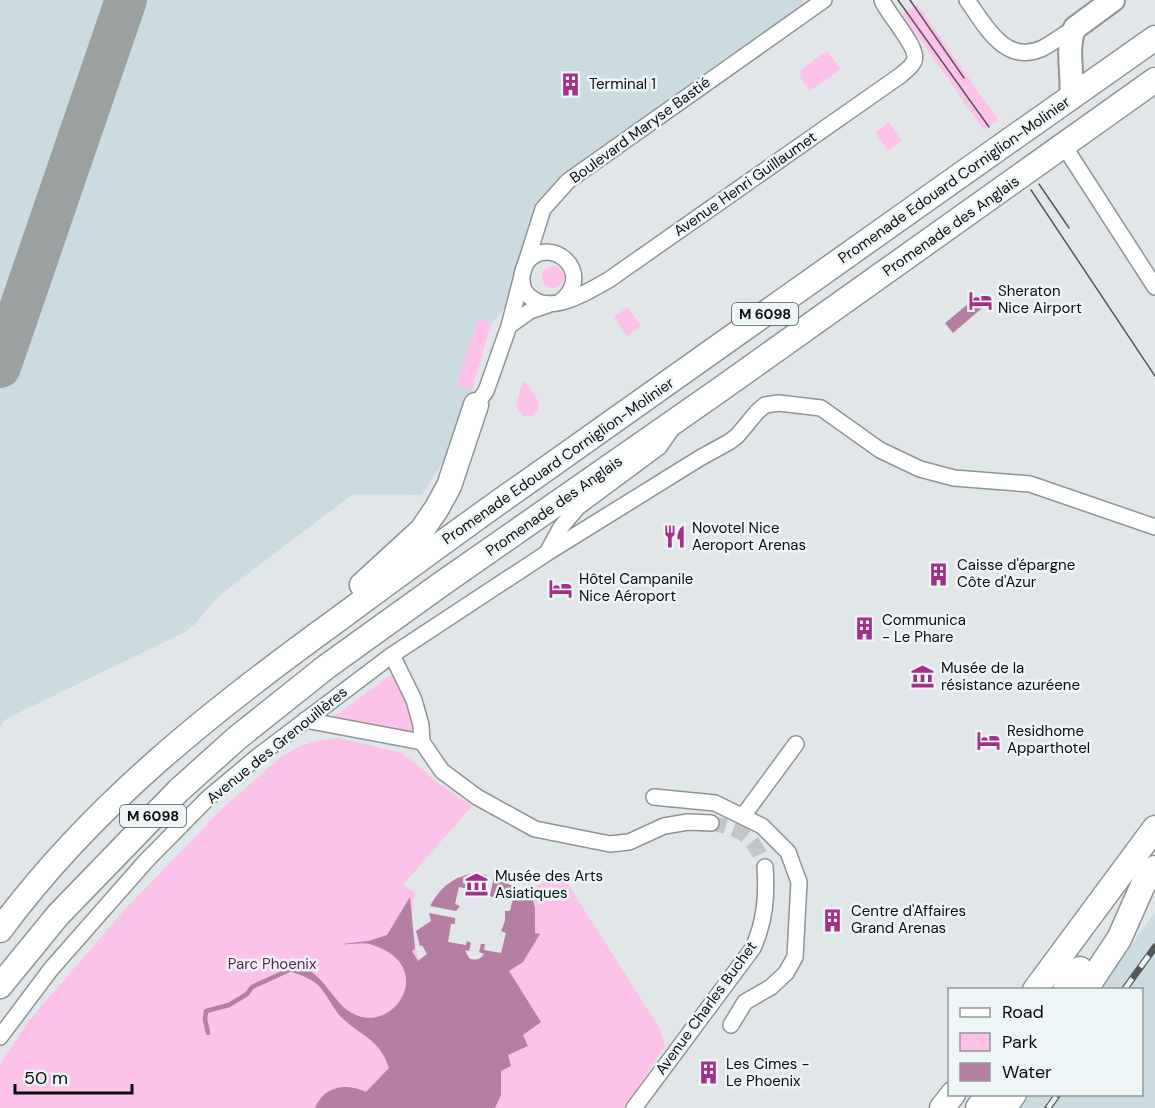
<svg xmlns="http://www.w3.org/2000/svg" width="1155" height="1108" font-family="'DM Sans',sans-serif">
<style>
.built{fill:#ccdbdf}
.green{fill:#fcc2e9}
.water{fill:#b57fa4}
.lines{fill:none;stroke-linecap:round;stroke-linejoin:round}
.stream{stroke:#b57fa4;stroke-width:4.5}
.taxiway{stroke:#9ba0a1;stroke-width:42}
.street-tunnel{stroke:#c1c6c8;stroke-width:15;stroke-dasharray:15 8;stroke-linecap:butt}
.street-casing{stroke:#8f9496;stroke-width:18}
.secondary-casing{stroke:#8f9496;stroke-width:26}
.primary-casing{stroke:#8f9496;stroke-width:27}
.street{stroke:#fff;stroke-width:15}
.secondary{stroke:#fff;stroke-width:22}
.primary{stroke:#fff;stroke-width:24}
.tram{stroke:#555859;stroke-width:1.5}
.rail-casing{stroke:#555859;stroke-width:7}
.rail{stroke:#eef5f6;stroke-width:4.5;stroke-dasharray:14;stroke-linecap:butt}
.labels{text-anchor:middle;stroke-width:5;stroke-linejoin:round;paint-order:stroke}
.shield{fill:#eef5f6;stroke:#4f5353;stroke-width:1.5}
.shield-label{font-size:14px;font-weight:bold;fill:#0b0d0d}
.poi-label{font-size:15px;fill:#0b0d0d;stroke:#eef5f6;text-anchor:start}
.street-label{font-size:15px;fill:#0b0d0d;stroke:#eef5f6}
.park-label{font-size:15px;fill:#611f50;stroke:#eef5f6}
</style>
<rect width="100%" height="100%" fill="#e1e7e9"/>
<!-- built -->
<path class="built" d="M 0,0 L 802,0 L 806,6 L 546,192 L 535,208 L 527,234 L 525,250 L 504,309 L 491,324 L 472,390 L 477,407 L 422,495 L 353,494 L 219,596 L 195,624 L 185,632 L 18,713 L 5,720 L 0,728 Z
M 1155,912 L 1155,1108 L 1013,1108 L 1023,1095 L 1142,1094 L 1142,990 L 1100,989 Z"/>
<!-- green -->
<path class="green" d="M 917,4 L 998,120 L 984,130 L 902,14 Z
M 827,51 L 841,69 L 810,91 L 800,77 L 801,69 Z
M 889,122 L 902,141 L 888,151 L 875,132 Z
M542 277a11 11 0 1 1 22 0a11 11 0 1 1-22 0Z
M 628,307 L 641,326 L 627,336 L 614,317 Z
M 478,319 L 491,324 L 472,390 L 456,385 Z
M 525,381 L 539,402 L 538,411 L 533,416 L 523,416 L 516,407 L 522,384 Z
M 391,675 C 405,687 414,713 414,731 L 411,734 L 332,718 Z
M 339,738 L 402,753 L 420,767 L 436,782 L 472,806 L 403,885 L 415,893 L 411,916 L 418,960 L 427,954 L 422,945 L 420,946 L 416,931 L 431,921 L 429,913 L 455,918 L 455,924 L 451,924 L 448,942 L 466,945 L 467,941 L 471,943 L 469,951 L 465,950 L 469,958 C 475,961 480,959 484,954 L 479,952 L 481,944 L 485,944 L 484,950 L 501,953 L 506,933 L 501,931 L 505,921 L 505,911 L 510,911 L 513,898 L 520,899 L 531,892 L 531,890 L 561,873 L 659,1027 L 665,1047 L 624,1108 L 0,1108 L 0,1065 L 27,1023 L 126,908 L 225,806 L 282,756 L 300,746 L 320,740 Z"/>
<!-- water -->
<path class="water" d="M 980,294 L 988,303 L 953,333 L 945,323 Z
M 475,873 L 487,875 L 484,895 L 478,895 L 478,891 L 459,887 L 455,904 L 460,906 L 456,911 L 430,906 C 441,887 452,877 475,873 Z
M 494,876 L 514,887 L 519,899 L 531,892 L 535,908 L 535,933 L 540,934 L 523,962 L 509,971 L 541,1022 L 523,1035 L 528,1046 L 508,1055 L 511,1066 L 501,1071 L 501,1095 L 495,1108 L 315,1108 C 325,1085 346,1083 366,1092 L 389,1068 C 379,1038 362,1037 342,1018 C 334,1010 330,1000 323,991 C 315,979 300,974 287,971 L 305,966 C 313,973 322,980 328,989 C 336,998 342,1009 354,1014 C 396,1035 439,963 369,944 C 360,942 350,945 342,944 L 368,941 L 387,935 L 410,897 L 415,949 L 412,951 L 418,961 L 427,954 L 422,945 L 420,946 L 416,931 L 431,921 L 429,913 L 455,918 L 455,924 L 451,924 L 448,942 L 466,945 L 467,941 L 471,943 L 469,951 L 465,950 L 469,958 C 475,961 480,960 484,954 L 479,952 L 481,944 L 485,944 L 484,950 L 501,953 L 506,933 L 501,931 L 505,921 L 505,911 L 510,911 L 513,899 L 496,895 L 494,898 L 490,896 Z"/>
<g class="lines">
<!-- stream -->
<path class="stream" d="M 208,1033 L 205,1019 L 206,1011 L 229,1005 L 247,994 L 252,987 L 287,971"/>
<!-- taxiway -->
<path class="taxiway" d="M 0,367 L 126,0"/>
<!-- street-tunnel -->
<path class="street-tunnel" d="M 711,823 C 743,830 753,835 765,867"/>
<defs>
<path id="street" d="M 967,0 C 985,25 1005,66 1043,48 C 1054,42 1064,34 1075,28
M 1064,146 L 1155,287
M 560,302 C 597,273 550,233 527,262 C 524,267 521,274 522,280 C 522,288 526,295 533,299 C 553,314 591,290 610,279 L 901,75 C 905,71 912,67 914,61 C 920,48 887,14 882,0
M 509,326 L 530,311 L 548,305
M 476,405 L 486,391 L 509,326 L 523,272 L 543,209 L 568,181 L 824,0
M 547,553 L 561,527 L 578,507 L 659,447 L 671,430
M 392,655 L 414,700 L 421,725 L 422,742 L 442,771 L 477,797 L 535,829 L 610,844 L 629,842 L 664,826 L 688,822 L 711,823
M 305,720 L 422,742
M 654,797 L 715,803 L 762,826 L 788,852 L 799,882 L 795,957 L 786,973 L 771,987 L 745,1002 L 731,1025
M 743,816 L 796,744
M 0,1037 L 51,969 L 146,861 L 207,799 L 257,757 L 392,655 L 547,553 L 700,458 L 729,442 L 737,436 L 757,412 L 765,405 L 779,403 L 821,408 L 880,450 L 920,469 L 954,478 L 1030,484 L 1155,527
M 634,1108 L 753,948 C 765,921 767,896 765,867"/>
<path id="secondary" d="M 1071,98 C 1074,75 1065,47 1075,28 L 1113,0"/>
<path id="primary" d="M 362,585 L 422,530 L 437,508 L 449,486 L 476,405
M 0,930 C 93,804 214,709 340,618 C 405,570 470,522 536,476 C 743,330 948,183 1155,38
M 0,986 L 58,915 L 178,791 L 237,738 L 326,667 L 440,585 L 718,391 L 1155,80
M 1035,990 L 1155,828
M 1065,990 L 1080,969
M 1085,990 L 1119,939 L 1143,885 L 1155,868
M 942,1108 L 953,1094
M 978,1108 L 988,1094
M 1004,1108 L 1014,1094"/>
</defs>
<!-- street casing -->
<use href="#street" class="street-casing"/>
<!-- secondary casing -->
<use href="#secondary" class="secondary-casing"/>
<!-- primary casing -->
<use href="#primary" class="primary-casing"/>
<!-- street -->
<use href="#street" class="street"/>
<!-- secondary -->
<use href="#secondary" class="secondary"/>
<!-- primary -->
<use href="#primary" class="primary"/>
<!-- tram -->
<path class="tram" d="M 898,0 L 989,127
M 910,0 L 964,78
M 1039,184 L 1069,228
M 1031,190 L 1155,376"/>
<defs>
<path id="rail" d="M 1124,990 L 1155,947
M 1048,1108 L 1058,1094"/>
</defs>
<!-- rail casing -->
<use href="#rail" class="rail-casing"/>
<!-- rail -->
<use href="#rail" class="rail"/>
</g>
<!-- icons -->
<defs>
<symbol id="building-bare" viewBox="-9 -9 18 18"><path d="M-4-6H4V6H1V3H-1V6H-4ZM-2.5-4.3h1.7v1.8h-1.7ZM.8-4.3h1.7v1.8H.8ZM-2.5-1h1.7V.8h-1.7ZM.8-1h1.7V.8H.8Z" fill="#a42f88" stroke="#eef5f6" stroke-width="2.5" paint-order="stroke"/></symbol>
<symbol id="hotel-bare" viewBox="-9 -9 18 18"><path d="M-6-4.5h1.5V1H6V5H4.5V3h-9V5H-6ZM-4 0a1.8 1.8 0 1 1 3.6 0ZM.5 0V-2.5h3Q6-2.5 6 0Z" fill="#a42f88" stroke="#eef5f6" stroke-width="2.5" paint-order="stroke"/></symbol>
<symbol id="restaurant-bare" viewBox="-9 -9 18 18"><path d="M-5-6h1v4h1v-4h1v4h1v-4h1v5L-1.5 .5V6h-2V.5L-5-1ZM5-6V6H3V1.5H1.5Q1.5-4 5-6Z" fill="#a42f88" stroke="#eef5f6" stroke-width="2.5" paint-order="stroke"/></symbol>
<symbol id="museum-bare" viewBox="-9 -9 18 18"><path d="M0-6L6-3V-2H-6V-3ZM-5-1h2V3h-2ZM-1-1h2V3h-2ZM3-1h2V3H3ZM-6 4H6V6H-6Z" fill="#a42f88" stroke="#eef5f6" stroke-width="2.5" paint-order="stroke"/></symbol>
</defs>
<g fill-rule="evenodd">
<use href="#building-bare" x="554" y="68" width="33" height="33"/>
<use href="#hotel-bare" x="964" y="284" width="33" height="33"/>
<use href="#restaurant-bare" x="658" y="520" width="33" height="33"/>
<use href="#building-bare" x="922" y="558" width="33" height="33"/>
<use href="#hotel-bare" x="544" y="572" width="33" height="33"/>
<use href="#building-bare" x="848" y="612" width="33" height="33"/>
<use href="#museum-bare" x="906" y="660" width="33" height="33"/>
<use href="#hotel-bare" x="972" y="724" width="33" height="33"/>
<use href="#museum-bare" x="460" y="868" width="33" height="33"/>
<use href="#building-bare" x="816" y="904" width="33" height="33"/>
<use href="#building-bare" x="692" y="1056" width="33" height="33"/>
</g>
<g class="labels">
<!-- shield labels -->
<g class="shield">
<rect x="732" y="303" width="66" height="22" rx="4.5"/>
<rect x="120" y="805" width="66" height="22" rx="4.5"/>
</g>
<g class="shield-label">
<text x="765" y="319">M 6098</text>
<text x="153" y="821">M 6098</text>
</g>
<!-- poi labels -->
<g class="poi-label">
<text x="589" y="89">Terminal 1</text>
<text x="998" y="296">Sheraton<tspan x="998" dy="17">Nice Airport</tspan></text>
<text x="692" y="533">Novotel Nice<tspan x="692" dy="17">Aeroport Arenas</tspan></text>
<text x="957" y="570">Caisse d'épargne<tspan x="957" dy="17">Côte d'Azur</tspan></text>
<text x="579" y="584">Hôtel Campanile<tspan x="579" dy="17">Nice Aéroport</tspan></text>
<text x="882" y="625">Communica<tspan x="882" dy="17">- Le Phare</tspan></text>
<text x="941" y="673">Musée de la<tspan x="941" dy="17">résistance azuréene</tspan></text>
<text x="1007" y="736">Residhome<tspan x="1007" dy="17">Apparthotel</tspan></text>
<text x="495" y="881">Musée des Arts<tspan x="495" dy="17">Asiatiques</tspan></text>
<text x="851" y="916">Centre d'Affaires<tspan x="851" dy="17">Grand Arenas</tspan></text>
<text x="726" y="1069">Les Cimes -<tspan x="726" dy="17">Le Phoenix</tspan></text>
</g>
<!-- street labels -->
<g class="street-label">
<text transform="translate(640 130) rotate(-36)" y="5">Boulevard Maryse Bastié</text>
<text transform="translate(954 180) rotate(-35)" y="5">Promenade Edouard Corniglion-Molinier</text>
<text transform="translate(745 184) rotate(-35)" y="5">Avenue Henri Guillaumet</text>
<text transform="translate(951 226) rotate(-35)" y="5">Promenade des Anglais</text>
<text transform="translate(558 461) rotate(-35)" y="5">Promenade Edouard Corniglion-Molinier</text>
<text transform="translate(554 506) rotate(-35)" y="5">Promenade des Anglais</text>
<text transform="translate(277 745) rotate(-39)" y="5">Avenue des Grenouillères</text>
<text transform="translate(706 1008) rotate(-54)" y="5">Avenue Charles Buchet</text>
</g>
<!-- park labels -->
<g class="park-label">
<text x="272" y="969">Parc Phoenix</text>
</g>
</g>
<!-- legend -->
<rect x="948" y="988" width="195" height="108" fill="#eef5f6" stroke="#939899" stroke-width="1.5"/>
<rect x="960" y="1008" width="30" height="9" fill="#ffffff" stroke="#939899" stroke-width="1.5"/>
<text x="1002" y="1018" font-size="18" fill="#0b0d0d">Road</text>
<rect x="960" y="1033" width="30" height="18" fill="#fcc2e9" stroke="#939899" stroke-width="1.5"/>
<text x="1002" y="1048" font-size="18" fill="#0b0d0d">Park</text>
<rect x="960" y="1063" width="30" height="18" fill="#b57fa4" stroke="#939899" stroke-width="1.5"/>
<text x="1002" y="1078" font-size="18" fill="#0b0d0d">Water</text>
<!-- scale -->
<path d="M15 1084v9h117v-9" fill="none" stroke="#0b0d0d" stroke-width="3"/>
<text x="24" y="1084" font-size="18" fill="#0b0d0d" stroke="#eef5f6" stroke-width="4.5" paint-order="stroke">50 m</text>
</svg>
